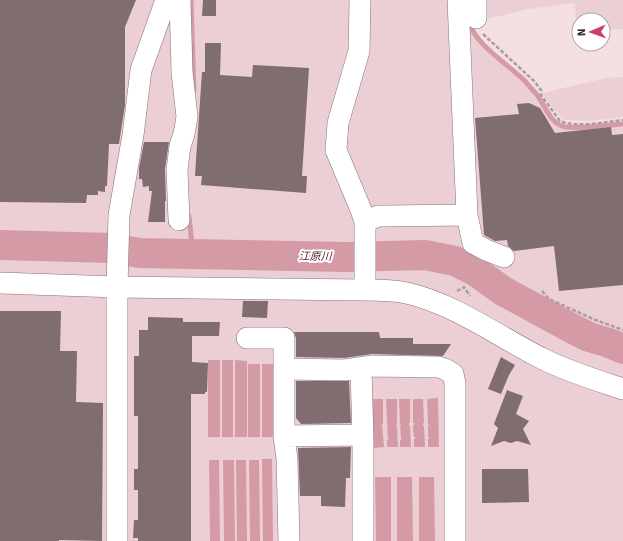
<svg xmlns="http://www.w3.org/2000/svg" width="623" height="541" font-family="Signika,'Noto Sans JP',sans-serif">
<style>
.built{fill:#ebcfd4}
.water{fill:#d49ba6}
.lines{fill:none;stroke-linecap:round;stroke-linejoin:round}
.stream{stroke:#d49ba6;stroke-width:5}
.river{stroke:#d49ba6;stroke-width:30}
.building{fill:#7f6d70}
.minor-casing{stroke:#857376;stroke-width:22}
.path{stroke:#ab9c9e;stroke-width:2.5;stroke-dasharray:4 2;stroke-linecap:butt}
.minor{stroke:#fff;stroke-width:21}
.labels{text-anchor:middle;stroke-width:4;stroke-linejoin:round;paint-order:stroke}
.water-label{font-size:11px;font-style:italic;fill:#5d192d;stroke:#fff}
</style>
<rect width="100%" height="100%" fill="#f4e0e3"/>
<!-- built -->
<path class="built" d="M 0,0 L 173,0 L 172,83 L 176,83 L 179,134 L 171,135 L 170,225 L 183,178 L 188,0 L 467,0 L 469,26 L 473,34 L 483,46 L 523,82 L 552,119 L 560,127 L 584,128 L 623,125 L 623,541 L 0,541 Z
M 482,0 L 623,0 L 623,29 L 603,30 L 603,20 L 579,20 L 579,33 L 577,33 L 575,3 L 528,9 L 483,20 Z
M 623,77 L 623,117 L 590,121 L 564,120 L 551,106 L 542,93 L 606,78 Z"/>
<!-- water -->
<path class="water" d="M 208,360 L 220,360 L 220,437 L 208,437 Z
M 222,360 L 233,360 L 233,437 L 222,437 Z
M 235,360 L 247,361 L 247,437 L 235,437 Z
M 248,364 L 260,364 L 260,437 L 248,437 Z
M 262,364 L 273,364 L 273,437 L 262,437 Z
M 438,398 L 439,447 L 428,447 L 428,439 L 429,439 L 429,437 L 428,437 L 428,426 L 429,425 L 428,423 L 427,399 Z
M 372,399 L 383,399 L 383,424 L 382,424 L 384,447 L 373,448 Z
M 386,399 L 397,399 L 397,423 L 396,426 L 397,426 L 398,447 L 387,447 L 387,440 L 388,440 L 387,426 L 388,426 L 387,423 Z
M 399,399 L 410,399 L 410,423 L 409,423 L 409,426 L 410,426 L 411,447 L 400,447 L 400,440 L 401,440 L 400,426 L 401,426 L 400,423 Z
M 413,399 L 423,399 L 424,423 L 423,423 L 423,426 L 424,426 L 425,447 L 414,447 L 414,439 L 415,439 L 415,437 L 414,437 L 413,426 L 415,423 L 413,423 Z
M 262,459 L 272,459 L 273,541 L 263,541 Z
M 209,460 L 219,460 L 220,541 L 210,541 Z
M 223,460 L 234,460 L 235,541 L 224,541 Z
M 236,460 L 246,460 L 247,541 L 237,541 Z
M 249,460 L 259,460 L 260,541 L 250,541 Z
M 375,477 L 391,477 L 391,541 L 376,541 Z
M 397,477 L 412,477 L 413,541 L 397,541 Z
M 419,477 L 434,477 L 435,541 L 419,541 Z"/>
<g class="lines">
<!-- stream -->
<path class="stream" d="M 191,0 L 194,91
M 469,21 C 473,43 509,65 525,81 C 529,86 533,90 537,95 C 544,104 550,122 562,126 C 570,130 612,125 623,124
M 189,216 L 193,254"/>
<!-- river -->
<path class="river" d="M 0,245 L 111,248 L 140,253 L 346,257 L 425,255 L 455,261 L 475,271 L 503,291 L 573,329 L 589,337 L 609,343 L 623,349"/>
</g>
<!-- building -->
<path class="building" d="M 0,0 L 136,0 L 125,27 L 125,105 L 119,144 L 109,144 L 107,186 L 105,186 L 105,192 L 98,191 L 98,195 L 87,195 L 86,203 L 0,202 Z
M 203,0 L 216,0 L 216,16 L 202,16 Z
M 205,43 L 221,43 L 220,75 L 252,77 L 253,65 L 309,68 L 302,176 L 307,176 L 306,193 L 201,185 L 202,176 L 195,176 L 196,160 L 202,72 L 205,72 Z
M 529,103 L 540,108 L 555,133 L 611,127 L 612,135 L 623,134 L 623,285 L 559,291 L 554,246 L 514,251 L 508,246 L 507,240 L 495,241 L 484,235 L 475,118 L 519,114 L 517,104 Z
M 144,142 L 169,142 L 165,169 L 166,201 L 165,201 L 165,222 L 148,222 L 152,191 L 149,191 L 149,186 L 143,187 L 142,179 L 139,179 L 139,168 Z
M 243,301 L 268,301 L 267,318 L 242,317 Z
M 0,311 L 61,311 L 60,351 L 77,351 L 76,402 L 103,403 L 102,541 L 59,540 L 59,541 L 0,541 Z
M 148,317 L 183,318 L 183,322 L 220,322 L 219,336 L 192,336 L 192,362 L 208,363 L 207,392 L 205,392 L 205,394 L 191,394 L 191,541 L 138,541 L 138,538 L 133,538 L 134,520 L 138,520 L 138,490 L 134,490 L 134,469 L 138,469 L 138,416 L 134,416 L 134,356 L 139,356 L 139,330 L 148,330 Z
M 294,332 L 379,332 L 380,338 L 413,338 L 413,344 L 451,344 L 443,356 L 372,354 L 344,358 L 296,357 L 296,338 Z
M 501,357 L 515,365 L 509,375 L 501,394 L 488,389 Z
M 296,381 L 349,381 L 351,423 L 301,424 L 296,418 Z
M 507,390 L 523,396 L 516,414 L 529,421 L 523,429 L 531,445 L 517,441 L 511,443 L 504,441 L 491,446 L 498,428 L 494,424 Z
M 351,447 L 350,478 L 346,478 L 345,507 L 321,506 L 321,496 L 300,496 L 298,448 Z
M 482,469 L 528,469 L 529,502 L 482,503 Z"/>
<g class="lines">
<defs>
<path id="minor" d="M 360,0 L 359,51 L 338,123 L 336,150 L 361,210 L 365,222 L 365,290
M 458,0 L 467,215
M 476,0 L 476,18
M 179,220 L 177,170 L 180,146 L 184,134 L 187,117 L 182,72 L 180,0
M 365,222 L 378,216 L 385,216 L 467,215 L 473,243 L 486,250 L 504,257
M 0,283 L 117,287 L 365,290 C 379,290 393,290 407,293 C 457,305 499,337 543,359 C 569,372 596,380 623,389
M 247,338 L 284,338 L 284,436 L 287,459 L 289,541
M 361,368 L 363,440 L 363,541
M 284,369 L 345,370 L 372,366 L 438,367 L 445,369 L 453,374 L 455,383 L 455,541
M 284,436 L 363,435
M 117,541 L 117,287 L 119,215 L 133,135 L 141,70 L 166,0"/>
</defs>
<!-- minor casing -->
<use href="#minor" class="minor-casing"/>
<!-- path -->
<path class="path" d="M 483,34 L 534,81 L 541,90 L 541,95 L 560,121 C 575,128 607,122 623,120
M 457,291 L 464,287 L 470,296
M 542,291 L 549,299 L 593,319 L 623,330"/>
<!-- minor -->
<use href="#minor" class="minor"/>
</g>
<g class="labels">
<!-- water labels -->
<g class="water-label">
<text transform="translate(315 256) rotate(1)" y="4">江原川</text>
</g>
</g>
<!-- north arrow -->
<g transform="translate(591 32) rotate(268)"><circle r="19" fill="#ffffff" stroke="#aca9aa"/>
<path d="M0-3L7 15L0 10L-7 15Z" fill="#cc3e6a"/>
<text y="-6" font-size="11" font-weight="bold" text-anchor="middle" fill="#30292a">N</text>
</g>
</svg>
